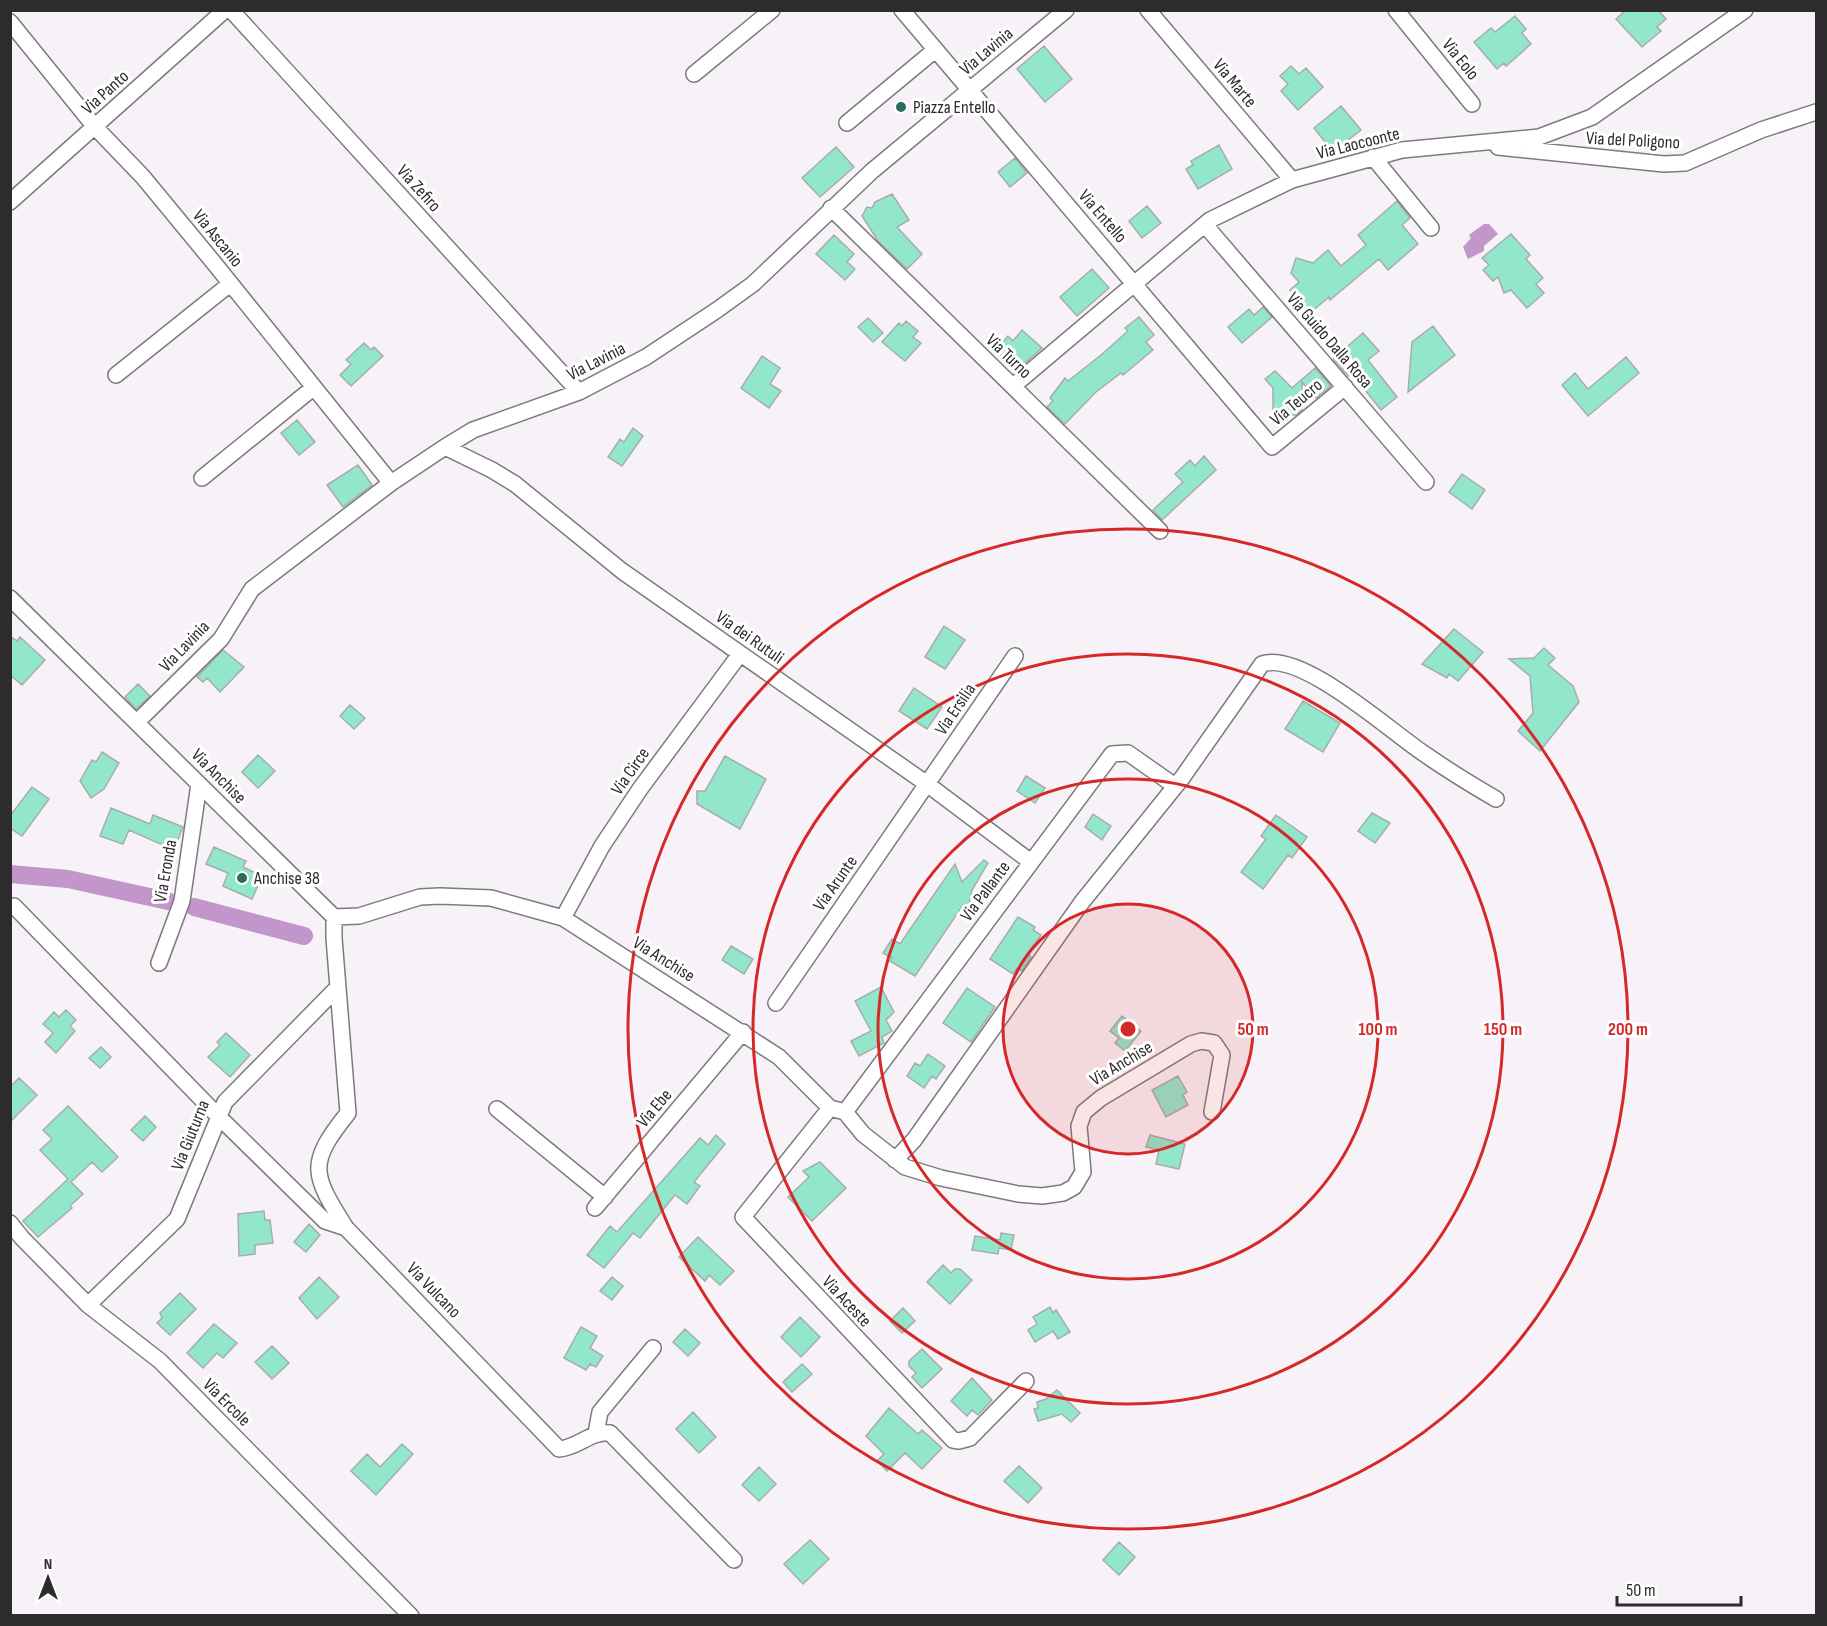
<svg xmlns="http://www.w3.org/2000/svg" width="1827" height="1626" font-family="'Sofia Sans Condensed',sans-serif">
<style>
.water{fill:#c396cb}
.lines{fill:none;stroke-linecap:round;stroke-linejoin:round}
.canal{stroke:#c396cb;stroke-width:18}
.building{fill:#92e6cc;stroke:#a6adaa;stroke-width:1.5}
.minor-casing{stroke:#7d7a7e;stroke-width:18}
.minor{stroke:#fff;stroke-width:15}
.ring{fill:none;stroke:#d62828;stroke-width:3}
.poi-dot{fill:#2c6c5b;stroke:#fff;stroke-width:2}
.labels{text-anchor:middle;stroke-width:6;stroke-linejoin:round;paint-order:stroke}
.street-label{font-size:18px;fill:#2d2b2d;stroke:#fff}
.poi-label{font-size:18px;fill:#2d2b2d;stroke:#fff;text-anchor:start}
.centre{fill:#d62828;stroke:#fff;stroke-width:3}
.ring-label{font-size:18px;text-anchor:middle;font-weight:bold;fill:#d62828;stroke:#fff;stroke-width:6;stroke-linejoin:round;paint-order:stroke}
</style>
<rect width="100%" height="100%" fill="#f7f2f7"/>
<!-- water -->
<path class="water" d="M 1484,224 L 1489,224 L 1498,234 L 1484,246 L 1484,251 L 1468,259 L 1463,247 L 1471,238 L 1469,235 Z"/>
<g class="lines">
<!-- canal -->
<path class="canal" d="M 10,874 L 68,879 L 168,901
M 194,907 L 304,936"/>
</g>
<!-- building -->
<path class="building" d="M 1626,10 L 1658,10 L 1666,19 L 1657,27 L 1661,31 L 1642,47 L 1616,19 Z
M 1515,16 L 1526,29 L 1522,33 L 1531,44 L 1506,66 L 1504,63 L 1497,69 L 1474,42 L 1491,28 L 1495,32 Z
M 1044,46 L 1072,79 L 1045,102 L 1017,69 Z
M 1291,66 L 1299,74 L 1306,68 L 1323,87 L 1298,110 L 1281,91 L 1288,84 L 1280,76 Z
M 1341,106 L 1361,130 L 1333,152 L 1314,128 Z
M 1219,145 L 1232,169 L 1198,189 L 1186,169 L 1193,165 L 1191,161 Z
M 836,147 L 854,167 L 820,197 L 802,178 Z
M 1015,158 L 1027,173 L 1010,187 L 998,172 Z
M 892,194 L 909,220 L 897,227 L 922,254 L 907,269 L 878,241 L 862,216 L 867,207 L 872,208 L 875,202 Z
M 1397,201 L 1410,218 L 1402,225 L 1418,244 L 1388,270 L 1379,259 L 1330,300 L 1329,297 L 1310,313 L 1290,290 L 1299,282 L 1291,273 L 1296,258 L 1313,263 L 1328,250 L 1341,266 L 1366,245 L 1358,235 Z
M 1147,206 L 1161,223 L 1142,238 L 1129,221 Z
M 1511,234 L 1530,255 L 1526,259 L 1543,278 L 1536,284 L 1544,293 L 1527,308 L 1511,290 L 1504,293 L 1498,277 L 1493,281 L 1483,270 L 1489,265 L 1482,258 Z
M 834,235 L 854,254 L 847,262 L 855,269 L 845,280 L 816,254 Z
M 1092,269 L 1109,288 L 1077,316 L 1060,297 Z
M 1263,307 L 1272,317 L 1242,343 L 1228,327 L 1249,309 L 1254,315 Z
M 1139,317 L 1154,335 L 1146,342 L 1153,350 L 1123,375 L 1121,373 L 1096,392 L 1065,424 L 1047,407 L 1053,401 L 1050,398 L 1065,378 L 1068,381 L 1101,355 L 1128,331 L 1125,328 Z
M 868,318 L 883,333 L 873,342 L 858,327 Z
M 906,321 L 918,331 L 913,337 L 921,343 L 905,361 L 882,342 L 899,323 L 902,326 Z
M 1433,326 L 1455,355 L 1408,392 L 1412,342 Z
M 1022,330 L 1042,348 L 1017,370 L 995,350 L 1008,336 L 1013,341 Z
M 1363,333 L 1379,351 L 1368,360 L 1397,397 L 1381,410 L 1352,374 L 1348,376 L 1333,359 Z
M 364,343 L 371,350 L 374,347 L 383,356 L 351,386 L 340,375 L 351,364 L 346,360 Z
M 762,356 L 780,368 L 770,384 L 781,391 L 769,408 L 741,388 Z
M 1626,357 L 1639,373 L 1588,416 L 1562,385 L 1575,373 L 1588,389 Z
M 1315,368 L 1331,386 L 1316,398 L 1302,382 L 1302,410 L 1296,415 L 1273,415 L 1273,388 L 1265,379 L 1275,371 L 1292,388 Z
M 297,420 L 315,442 L 299,455 L 281,433 Z
M 633,428 L 643,436 L 622,466 L 608,457 L 620,439 L 624,442 Z
M 1204,456 L 1216,470 L 1162,520 L 1153,510 L 1183,482 L 1175,474 L 1190,460 L 1195,466 Z
M 358,465 L 372,485 L 343,507 L 327,485 Z
M 1462,474 L 1485,490 L 1472,509 L 1449,492 Z
M 944,626 L 965,640 L 945,669 L 925,657 Z
M 1454,629 L 1483,652 L 1458,681 L 1449,674 L 1447,678 L 1422,664 Z
M 10,636 L 17,641 L 20,637 L 45,660 L 22,685 L 10,675 Z
M 1544,648 L 1555,658 L 1548,665 L 1573,686 L 1579,702 L 1540,751 L 1518,731 L 1533,713 L 1530,676 L 1509,659 L 1534,658 Z
M 223,650 L 244,667 L 220,692 L 207,678 L 203,682 L 197,677 Z
M 138,684 L 150,696 L 136,709 L 125,697 Z
M 914,688 L 942,707 L 927,729 L 899,711 Z
M 1303,701 L 1340,723 L 1323,752 L 1285,729 Z
M 350,705 L 365,718 L 354,729 L 340,716 Z
M 102,752 L 119,763 L 104,789 L 91,798 L 80,781 L 92,760 L 96,762 Z
M 258,755 L 275,771 L 258,788 L 242,772 Z
M 725,756 L 766,779 L 740,829 L 697,804 L 697,791 L 705,791 Z
M 1026,776 L 1045,788 L 1035,803 L 1017,791 Z
M 32,787 L 49,799 L 22,836 L 10,828 L 10,816 Z
M 111,808 L 150,824 L 153,815 L 183,827 L 174,850 L 129,830 L 123,844 L 100,836 Z
M 1372,813 L 1390,823 L 1375,843 L 1358,831 Z
M 1093,814 L 1111,826 L 1102,840 L 1085,827 Z
M 1276,815 L 1307,837 L 1292,858 L 1288,855 L 1263,889 L 1241,872 L 1266,839 L 1261,836 Z
M 214,847 L 246,861 L 243,867 L 262,876 L 252,899 L 223,886 L 228,873 L 206,864 Z
M 984,860 L 988,863 L 972,890 L 968,909 L 963,905 L 915,976 L 890,961 L 892,958 L 883,953 L 892,939 L 900,944 L 955,864 L 962,882 Z
M 1018,917 L 1035,927 L 1033,930 L 1041,935 L 1028,954 L 1031,957 L 1022,971 L 1017,968 L 1013,974 L 990,959 Z
M 731,946 L 753,959 L 744,974 L 722,960 Z
M 881,987 L 894,1012 L 886,1020 L 892,1031 L 882,1037 L 884,1043 L 859,1056 L 851,1041 L 871,1031 L 855,1001 Z
M 967,988 L 995,1007 L 971,1042 L 943,1023 Z
M 66,1010 L 76,1020 L 70,1026 L 75,1031 L 56,1053 L 45,1042 L 53,1033 L 43,1024 L 54,1012 L 59,1017 Z
M 1122,1016 L 1141,1031 L 1125,1051 L 1115,1043 L 1119,1038 L 1110,1031 Z
M 226,1033 L 250,1055 L 230,1077 L 208,1057 L 220,1045 L 217,1042 Z
M 101,1047 L 111,1057 L 100,1068 L 89,1058 Z
M 928,1054 L 945,1066 L 936,1079 L 932,1076 L 924,1088 L 907,1076 L 915,1063 L 920,1066 Z
M 1178,1076 L 1187,1092 L 1183,1095 L 1188,1105 L 1166,1117 L 1152,1090 Z
M 19,1078 L 37,1095 L 10,1122 L 10,1087 Z
M 68,1106 L 118,1157 L 102,1172 L 92,1162 L 71,1182 L 83,1194 L 70,1206 L 72,1208 L 38,1237 L 23,1221 L 68,1179 L 40,1150 L 52,1139 L 43,1130 Z
M 145,1116 L 156,1127 L 143,1141 L 131,1130 Z
M 716,1135 L 725,1144 L 694,1182 L 700,1186 L 687,1204 L 675,1195 L 640,1238 L 633,1233 L 604,1268 L 587,1255 L 610,1226 L 617,1232 L 700,1138 L 708,1145 Z
M 1150,1135 L 1185,1144 L 1179,1169 L 1156,1164 L 1159,1150 L 1146,1147 Z
M 820,1162 L 846,1188 L 812,1221 L 788,1197 L 809,1177 L 803,1171 Z
M 264,1211 L 265,1220 L 270,1220 L 273,1243 L 255,1245 L 255,1254 L 239,1256 L 238,1214 Z
M 309,1224 L 320,1235 L 306,1252 L 294,1242 Z
M 1001,1233 L 1014,1235 L 1011,1250 L 999,1248 L 998,1254 L 972,1250 L 975,1236 L 1000,1240 Z
M 698,1237 L 734,1271 L 720,1285 L 709,1275 L 705,1281 L 679,1257 Z
M 943,1265 L 951,1273 L 955,1269 L 960,1269 L 972,1280 L 950,1304 L 927,1282 Z
M 319,1277 L 339,1297 L 317,1319 L 299,1298 Z
M 612,1277 L 623,1286 L 612,1300 L 600,1291 Z
M 180,1293 L 196,1309 L 170,1335 L 157,1323 L 162,1318 L 160,1313 Z
M 1050,1307 L 1053,1313 L 1056,1310 L 1070,1332 L 1058,1339 L 1053,1331 L 1035,1342 L 1028,1330 L 1037,1324 L 1033,1317 Z
M 903,1308 L 915,1321 L 902,1333 L 890,1321 Z
M 800,1317 L 820,1337 L 801,1357 L 781,1337 Z
M 214,1324 L 237,1343 L 223,1358 L 217,1353 L 203,1368 L 187,1353 Z
M 581,1327 L 597,1336 L 590,1348 L 603,1356 L 596,1367 L 590,1364 L 586,1370 L 564,1358 Z
M 685,1329 L 700,1343 L 688,1356 L 673,1342 Z
M 272,1346 L 289,1363 L 272,1379 L 255,1362 Z
M 922,1349 L 942,1369 L 922,1388 L 912,1377 L 916,1373 L 909,1366 L 909,1361 Z
M 802,1364 L 812,1374 L 792,1392 L 783,1382 Z
M 972,1378 L 992,1400 L 978,1415 L 972,1410 L 967,1416 L 951,1401 Z
M 1057,1390 L 1080,1413 L 1071,1422 L 1062,1414 L 1038,1421 L 1034,1409 L 1038,1408 L 1037,1402 L 1046,1399 Z
M 889,1408 L 918,1434 L 922,1430 L 942,1448 L 922,1469 L 905,1453 L 887,1471 L 877,1461 L 884,1454 L 866,1436 Z
M 693,1412 L 716,1437 L 699,1453 L 676,1429 Z
M 402,1444 L 413,1454 L 376,1495 L 351,1471 L 367,1454 L 380,1467 Z
M 1019,1466 L 1042,1488 L 1028,1503 L 1004,1481 Z
M 759,1467 L 776,1484 L 759,1501 L 742,1485 Z
M 810,1540 L 829,1559 L 803,1584 L 784,1564 Z
M 1119,1542 L 1135,1557 L 1119,1575 L 1103,1560 Z"/>
<g class="lines">
<defs>
<path id="minor" d="M 231,10 L 579,392
M 902,10 L 1272,447 L 1345,387
M 1148,10 L 1292,180
M 1396,10 L 1472,104
M 10,22 L 95,127 L 143,177 L 214,263 L 391,483
M 694,74 L 772,10
M 847,123 L 935,50
M 1498,147 L 1664,164 L 1685,163 L 1761,130 L 1816,112
M 1373,157 L 1431,228
M 10,202 L 225,10
M 831,208 L 1160,531
M 1205,225 L 1426,482
M 116,375 L 230,284
M 1013,386 L 1210,220 L 1292,180 L 1402,150 L 1539,137 L 1592,117 L 1745,10
M 445,447 L 492,470 L 515,484 L 622,571 L 927,784 L 1031,862
M 202,478 L 313,388
M 10,598 L 334,917 L 359,916 L 420,897 L 440,896 L 491,898 L 563,918 L 779,1057 L 830,1108 L 845,1112 L 863,1134 L 905,1167 L 941,1178 L 1018,1194 L 1042,1196 L 1063,1193 L 1074,1187 L 1083,1172 L 1079,1126 L 1084,1112 L 1101,1098 L 1191,1044 L 1201,1041 L 1214,1043 L 1222,1055 L 1212,1112
M 137,722 L 221,639 L 252,589 L 391,483 L 445,447 L 473,430 L 579,392 L 646,357 L 717,310 L 753,284 L 872,171 L 1066,10
M 14,906 L 219,1117 L 325,1221 L 346,1228
M 334,917 L 334,938 L 348,1113 C 307,1164 312,1174 346,1228 L 559,1449 C 578,1448 590,1431 610,1433 L 734,1560
M 563,918 L 602,846 L 640,789 L 740,654
M 159,963 L 182,901 L 199,784
M 776,1003 L 1015,656
M 830,1108 L 743,1217 L 953,1440 L 959,1441 L 970,1438 L 1026,1381
M 497,1109 L 605,1197
M 845,1112 L 1112,754 L 1128,753 L 1175,786
M 895,1160 L 914,1140 L 1082,902 L 1182,778 L 1262,664 C 1302,650 1392,733 1426,755 C 1449,771 1472,785 1496,799
M 595,1208 L 743,1032
M 10,1223 L 22,1238 L 88,1305 L 160,1361 L 411,1616
M 88,1305 L 177,1219 L 225,1102 L 338,987
M 596,1433 L 600,1412 L 653,1348"/>
</defs>
<!-- minor casing -->
<use href="#minor" class="minor-casing"/>
<!-- minor -->
<use href="#minor" class="minor"/>
</g>
<!-- distance rings -->
<circle cx="1128" cy="1029" r="125" fill="#d62828" fill-opacity=".12"/>
<g class="ring">
<circle cx="1128" cy="1029" r="125"/>
<circle cx="1128" cy="1029" r="250"/>
<circle cx="1128" cy="1029" r="375"/>
<circle cx="1128" cy="1029" r="500"/>
</g>
<!-- markers -->
<g class="poi-dot">
<circle cx="901" cy="107" r="6"/>
<circle cx="242" cy="878" r="6"/>
</g>
<g class="labels">
<!-- street labels -->
<g class="street-label">
<text transform="translate(986 51) rotate(-40)" y="6">Via Lavinia</text>
<text transform="translate(1461 59) rotate(51)" y="6">Via Eolo</text>
<text transform="translate(1235 83) rotate(50)" y="6">Via Marte</text>
<text transform="translate(105 92) rotate(-42)" y="6">Via Panto</text>
<text transform="translate(1633 140) rotate(3)" y="6">Via del Poligono</text>
<text transform="translate(1358 143) rotate(-14)" y="6">Via Laocoonte</text>
<text transform="translate(419 188) rotate(48)" y="6">Via Zefiro</text>
<text transform="translate(1103 216) rotate(49)" y="6">Via Entello</text>
<text transform="translate(218 238) rotate(51)" y="6">Via Ascanio</text>
<text transform="translate(1330 340) rotate(49)" y="6">Via Guido Dalla Rosa</text>
<text transform="translate(1009 356) rotate(44)" y="6">Via Turno</text>
<text transform="translate(596 361) rotate(-27)" y="6">Via Lavinia</text>
<text transform="translate(1296 402) rotate(-40)" y="6">Via Teucro</text>
<text transform="translate(750 637) rotate(35)" y="6">Via dei Rutuli</text>
<text transform="translate(184 646) rotate(-46)" y="6">Via Lavinia</text>
<text transform="translate(955 709) rotate(-56)" y="6">Via Ersilia</text>
<text transform="translate(630 771) rotate(-55)" y="6">Via Circe</text>
<text transform="translate(219 776) rotate(45)" y="6">Via Anchise</text>
<text transform="translate(165 871) rotate(-80)" y="6">Via Eronda</text>
<text transform="translate(835 883) rotate(-55)" y="6">Via Arunte</text>
<text transform="translate(985 891) rotate(-53)" y="6">Via Pallante</text>
<text transform="translate(664 959) rotate(32)" y="6">Via Anchise</text>
<text transform="translate(1121 1063) rotate(-31)" y="6">Via Anchise</text>
<text transform="translate(654 1108) rotate(-50)" y="6">Via Ebe</text>
<text transform="translate(190 1135) rotate(-68)" y="6">Via Giuturna</text>
<text transform="translate(434 1290) rotate(46)" y="6">Via Vulcano</text>
<text transform="translate(847 1301) rotate(47)" y="6">Via Aceste</text>
<text transform="translate(227 1402) rotate(45)" y="6">Via Ercole</text>
</g>
<!-- poi labels -->
<g class="poi-label">
<text x="913" y="113">Piazza Entello</text>
<text x="254" y="884">Anchise 38</text>
</g>
</g>
<circle cx="1128" cy="1029" r="9" class="centre"/>
<g class="ring-label">
<text x="1253" y="1035">50 m</text>
<text x="1378" y="1035">100 m</text>
<text x="1503" y="1035">150 m</text>
<text x="1628" y="1035">200 m</text>
</g>
<!-- border -->
<rect width="1827" height="1626" fill="none" stroke="#2d2b2d" stroke-width="24"/>
<!-- north arrow -->
<g transform="translate(48 1578)" stroke="#ffffff" stroke-width="4.5" paint-order="stroke">
<path d="M0-4.5L10 22L0 15L-10 22Z" fill="#2d2b2d"/>
<text y="-9" font-size="16" font-weight="bold" text-anchor="middle" fill="#2d2b2d">N</text>
</g>
<!-- scale -->
<path d="M1617 1596v9h124v-9" fill="none" stroke="#2d2b2d" stroke-width="3"/>
<text x="1626" y="1596" font-size="18" fill="#2d2b2d" stroke="#ffffff" stroke-width="4.5" paint-order="stroke">50 m</text>
</svg>
